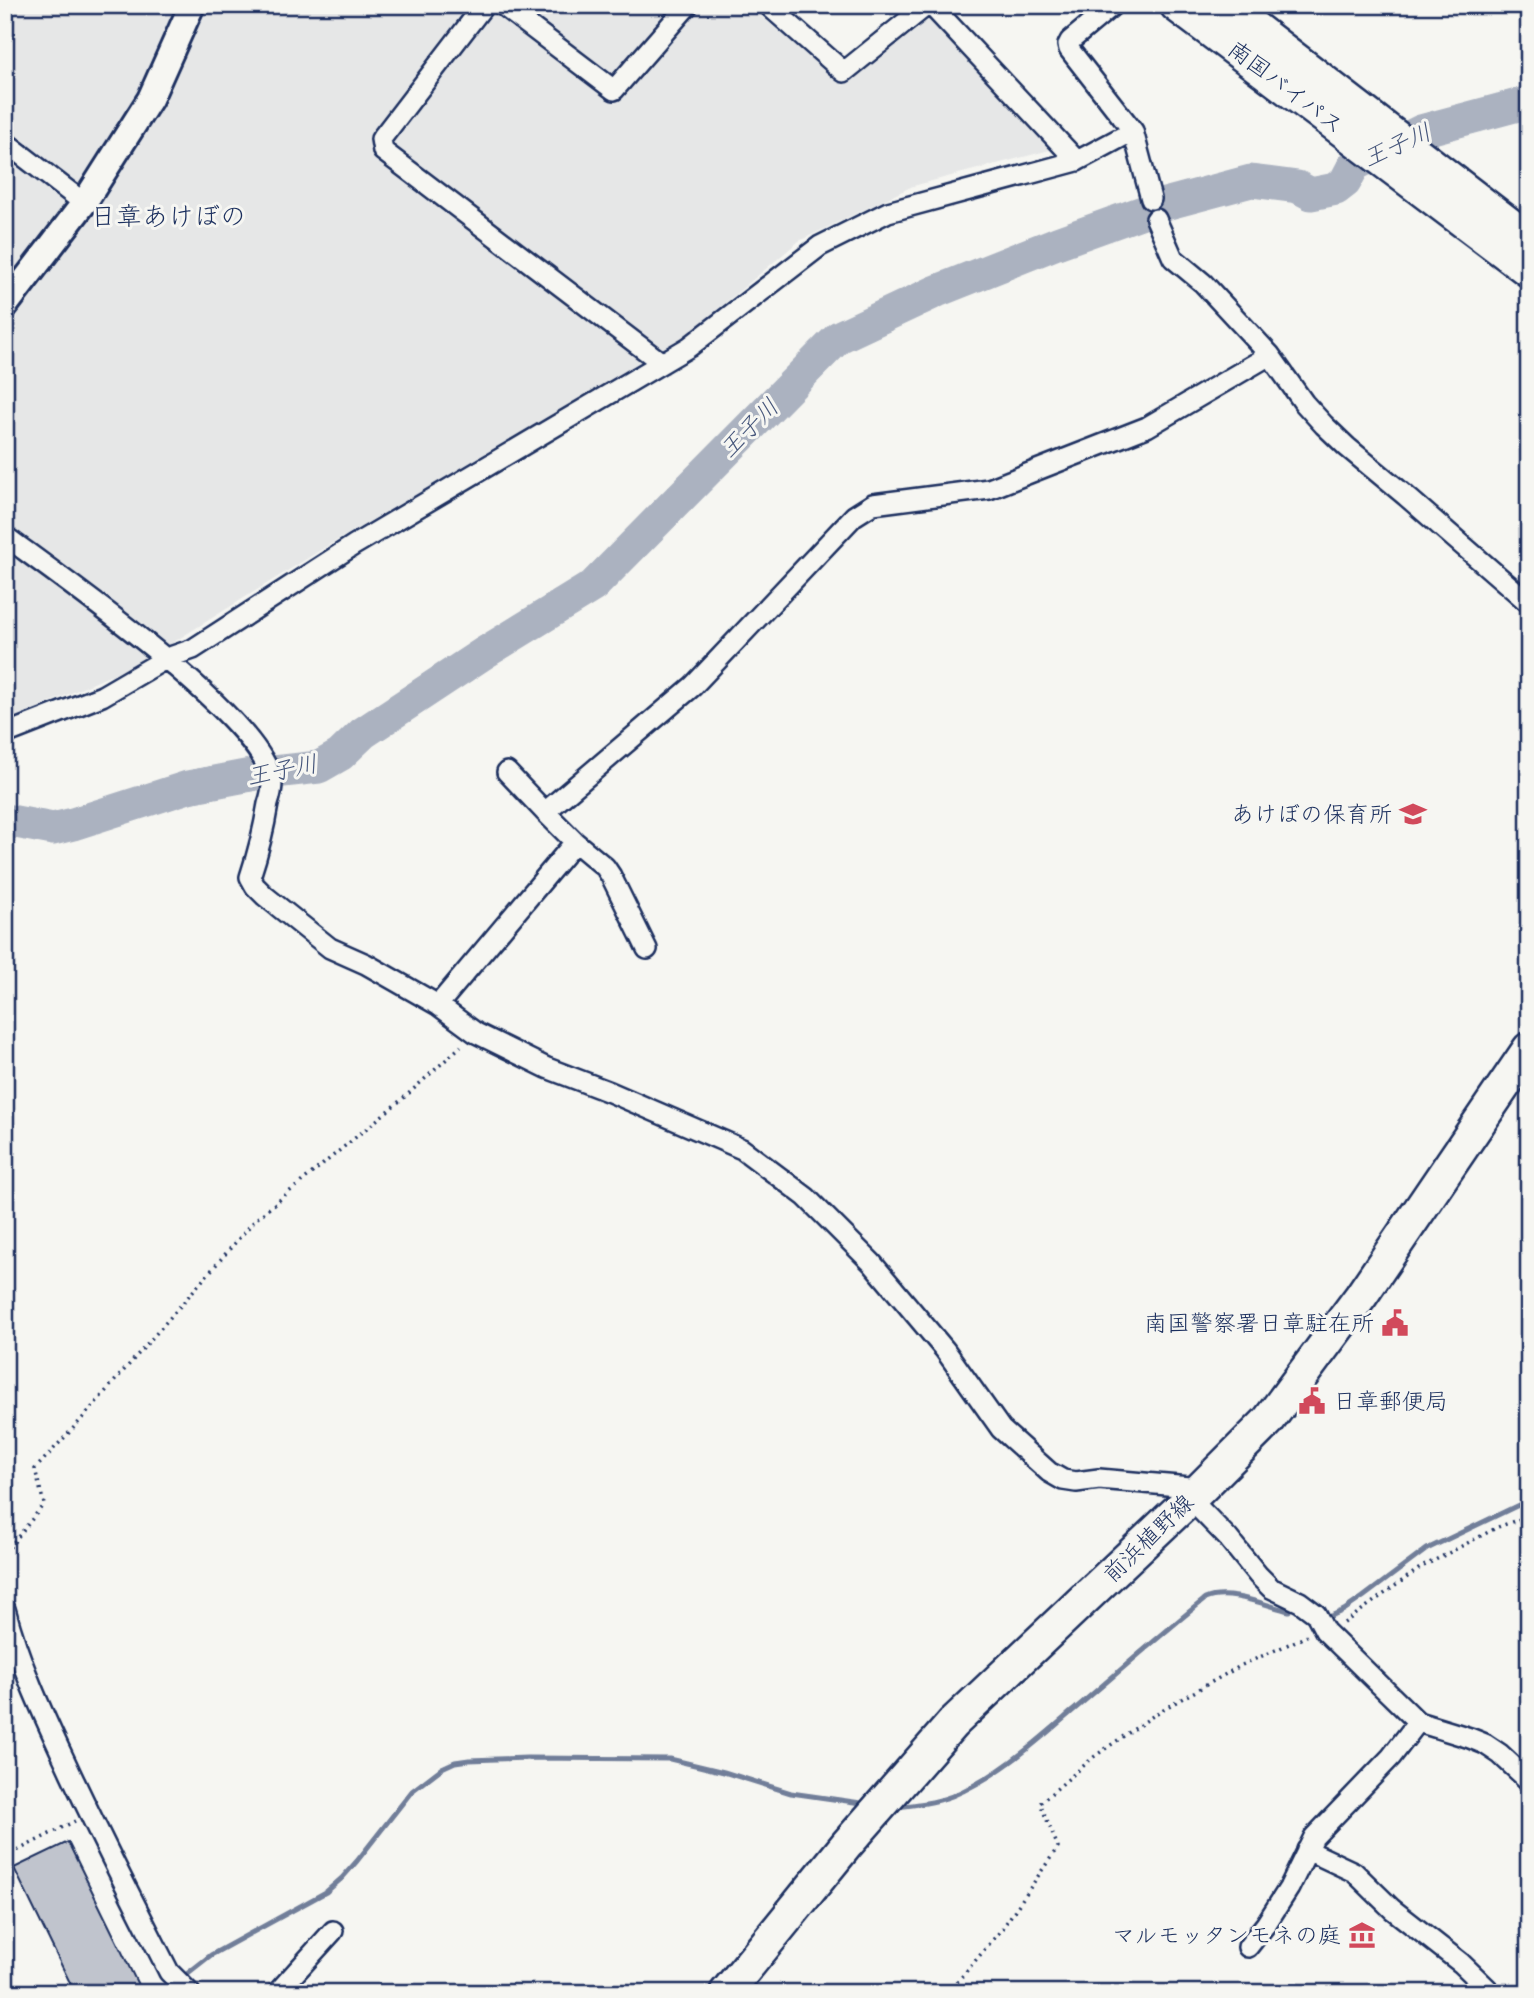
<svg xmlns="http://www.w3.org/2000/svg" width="1534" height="1998" font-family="'Comic Neue','Klee One',sans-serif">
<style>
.built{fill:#e6e7e7}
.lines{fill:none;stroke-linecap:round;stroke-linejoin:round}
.stream{stroke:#717e99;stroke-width:5}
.river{stroke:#abb2c0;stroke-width:33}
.building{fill:#c0c4cd;stroke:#1b2f5e;stroke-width:2}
.minor-casing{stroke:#1b2f5e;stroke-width:24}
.tertiary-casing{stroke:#1b2f5e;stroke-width:30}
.primary-casing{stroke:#1b2f5e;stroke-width:37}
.trunk-casing{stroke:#1b2f5e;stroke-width:38}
.path{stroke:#1b2f5e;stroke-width:3.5;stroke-dasharray:2 5;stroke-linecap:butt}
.minor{stroke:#f6f6f2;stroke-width:19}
.tertiary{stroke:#f6f6f2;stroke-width:24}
.primary{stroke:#f6f6f2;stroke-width:32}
.trunk{stroke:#f6f6f2;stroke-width:33}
.labels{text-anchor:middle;stroke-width:6;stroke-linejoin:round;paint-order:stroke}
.street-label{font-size:23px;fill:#1b2f5e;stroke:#f6f6f2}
.poi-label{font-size:23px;fill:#1b2f5e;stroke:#f6f6f2;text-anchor:end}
.water-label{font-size:24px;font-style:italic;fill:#46567b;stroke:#f6f6f2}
.quarter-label{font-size:26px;fill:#1b2f5e;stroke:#f6f6f2}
</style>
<rect width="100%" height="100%" fill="#f6f6f2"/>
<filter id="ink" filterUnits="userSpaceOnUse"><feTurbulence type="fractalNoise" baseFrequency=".0143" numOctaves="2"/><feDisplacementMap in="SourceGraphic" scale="14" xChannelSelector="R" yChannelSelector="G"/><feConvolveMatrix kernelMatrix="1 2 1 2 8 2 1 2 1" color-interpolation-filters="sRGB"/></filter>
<g filter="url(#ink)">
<!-- built -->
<path class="built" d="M 5,5 L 748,5 L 843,85 L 930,14 L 1050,150 L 913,186 L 799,241 L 681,340 L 324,548 L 145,660 L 24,714 L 5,720 Z"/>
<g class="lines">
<!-- stream -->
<path class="stream" d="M 1331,1616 L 1344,1610 L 1363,1597 L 1427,1549 L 1529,1500
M 895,1807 C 914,1805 934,1803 952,1796 C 997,1777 1034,1744 1070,1713 C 1115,1675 1159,1636 1205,1599 C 1228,1589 1265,1605 1289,1611
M 183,1977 L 211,1955 L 326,1892 L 342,1878 L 357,1861 L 412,1791 L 442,1768 L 455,1762 L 469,1760 L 527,1758 L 670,1759 L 724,1772 L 791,1793 L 868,1804
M 163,1993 L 174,1985"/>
<!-- river -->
<path class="river" d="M 5,820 L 53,829 L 73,824 L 188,787 L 256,774 L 319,767 L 340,755 L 363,733 L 484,653 L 593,586 L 839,337 L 937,291 L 1057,243 L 1165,204 L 1251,181 L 1298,187 L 1311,194 L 1336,189 L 1345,182 L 1354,165 L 1421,131 L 1529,102"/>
</g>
<!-- building -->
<path class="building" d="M 68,1842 L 142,1993 L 75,1993 L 14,1868 Z"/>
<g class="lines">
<defs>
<path id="minor" d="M 484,5 L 381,139 L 383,151 L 662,363
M 502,5 L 614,90 L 688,5
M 768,5 L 844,72 L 927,5
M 931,5 L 1077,161
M 1113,5 L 1070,41 L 1068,45 L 1069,49 L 1133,131 L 1151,199
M 5,142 L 84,203
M 1156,219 L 1173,258 L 1203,283 L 1270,355 L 1304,403 L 1324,425 L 1347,447 L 1406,496 L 1529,603
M 5,536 C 60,577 266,720 272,783 C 272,790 270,798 268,804 C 264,829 258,853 250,877 L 255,886 L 265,896 L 330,948 L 366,964 L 438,1005 L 476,1033 L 547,1068 L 610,1092 L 742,1149 L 806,1197 L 872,1263 L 945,1350 L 1001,1429 L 1049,1472 L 1063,1480 L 1076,1482 L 1099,1479 L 1201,1488
M 5,734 L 102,696 L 167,658 L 193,649 L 354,545 L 689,347 L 820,246 L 888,212 L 1077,161 L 1133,131
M 507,772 L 545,812 L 575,842 L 605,867 L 611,876 L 647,949
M 545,812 L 693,686 L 854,516 L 873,504 L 989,489 L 1032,472 L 1147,427 L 1270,355
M 438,1005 L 575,842
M 1190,1499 L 1228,1538 L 1258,1575 L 1271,1588 L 1300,1602 L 1316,1614 L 1325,1631 L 1418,1722 L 1470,1738 L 1485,1744 L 1500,1754 L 1529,1781
M 5,1609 C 19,1662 41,1710 64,1759 C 97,1831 133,1901 169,1972 L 190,1993
M 1307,1850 L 1354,1872 L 1392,1909 L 1461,1963 L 1492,1993
M 1248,1947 L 1266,1924 L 1289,1888 L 1314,1837 L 1391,1757 L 1418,1722
M 277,1993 L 333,1931"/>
<path id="tertiary" d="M 5,306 L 84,203 L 150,99 L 192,5"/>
<path id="primary" d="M 726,1993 L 847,1844 L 953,1723 L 1190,1499 L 1268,1421 L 1361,1296 L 1529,1049"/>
<path id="trunk" d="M 1177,5 L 1529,270
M 1224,5 L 1529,240"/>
</defs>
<!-- minor casing -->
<use href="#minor" class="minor-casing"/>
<!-- tertiary casing -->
<use href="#tertiary" class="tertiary-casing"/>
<!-- primary casing -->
<use href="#primary" class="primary-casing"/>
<!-- trunk casing -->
<use href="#trunk" class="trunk-casing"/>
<!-- path -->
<path class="path" d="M 5,1553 L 44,1504 L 35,1469 L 79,1422 L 255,1220 L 407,1095 L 461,1046
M 1344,1623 L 1420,1568 L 1498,1527 L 1520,1519 L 1529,1519
M 5,1857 L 75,1821
M 948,1993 L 1002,1929 L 1058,1847 L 1040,1803 L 1095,1756 L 1160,1711 L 1242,1665 L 1307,1636"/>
<!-- minor -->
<use href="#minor" class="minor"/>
<!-- tertiary -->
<use href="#tertiary" class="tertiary"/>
<!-- primary -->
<use href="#primary" class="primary"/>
<!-- trunk -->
<use href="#trunk" class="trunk"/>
</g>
</g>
<!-- icons -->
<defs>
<symbol id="school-bare" viewBox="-9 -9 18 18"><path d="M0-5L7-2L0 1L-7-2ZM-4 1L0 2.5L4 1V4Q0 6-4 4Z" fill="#d1495b" stroke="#f6f6f2" stroke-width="2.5" paint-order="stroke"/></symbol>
<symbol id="civic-bare" viewBox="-9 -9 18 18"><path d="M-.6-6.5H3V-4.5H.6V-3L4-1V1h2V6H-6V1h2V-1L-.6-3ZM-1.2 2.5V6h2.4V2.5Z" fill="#d1495b" stroke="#f6f6f2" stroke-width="2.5" paint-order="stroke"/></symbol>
<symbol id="museum-bare" viewBox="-9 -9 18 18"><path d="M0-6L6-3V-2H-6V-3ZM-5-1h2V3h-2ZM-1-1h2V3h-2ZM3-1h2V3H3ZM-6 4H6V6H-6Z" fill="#d1495b" stroke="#f6f6f2" stroke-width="2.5" paint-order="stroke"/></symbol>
</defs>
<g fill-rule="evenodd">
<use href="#school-bare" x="1394" y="795" width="38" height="38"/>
<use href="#civic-bare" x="1376" y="1304" width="38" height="38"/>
<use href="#civic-bare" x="1293" y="1382" width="38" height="38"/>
<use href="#museum-bare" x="1343" y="1916" width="38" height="38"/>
</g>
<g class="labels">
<!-- street labels -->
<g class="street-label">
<text transform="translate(1286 87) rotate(37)" y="8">南国バイパス</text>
<text transform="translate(1148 1538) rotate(-44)" y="8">前浜植野線</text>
</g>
<!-- poi labels -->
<g class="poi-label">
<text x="1392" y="822">あけぼの保育所</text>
<text x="1374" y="1331">南国警察署日章駐在所</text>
<text x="1333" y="1409" text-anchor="start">日章郵便局</text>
<text x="1341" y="1943">マルモッタンモネの庭</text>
</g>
<!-- water labels -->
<g class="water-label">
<text transform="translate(1397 145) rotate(-24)" y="8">王子川</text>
<text transform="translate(749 428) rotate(-45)" y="8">王子川</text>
<text transform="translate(282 770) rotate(-11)" y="8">王子川</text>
</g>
<!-- quarter labels -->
<g class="quarter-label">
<text x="168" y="225">日章あけぼの</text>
</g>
</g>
<!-- margin -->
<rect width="1534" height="1998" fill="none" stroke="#f6f6f2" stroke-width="28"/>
<rect x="14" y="14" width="1506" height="1970" fill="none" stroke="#1b2f5e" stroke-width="2.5" filter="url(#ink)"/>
</svg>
